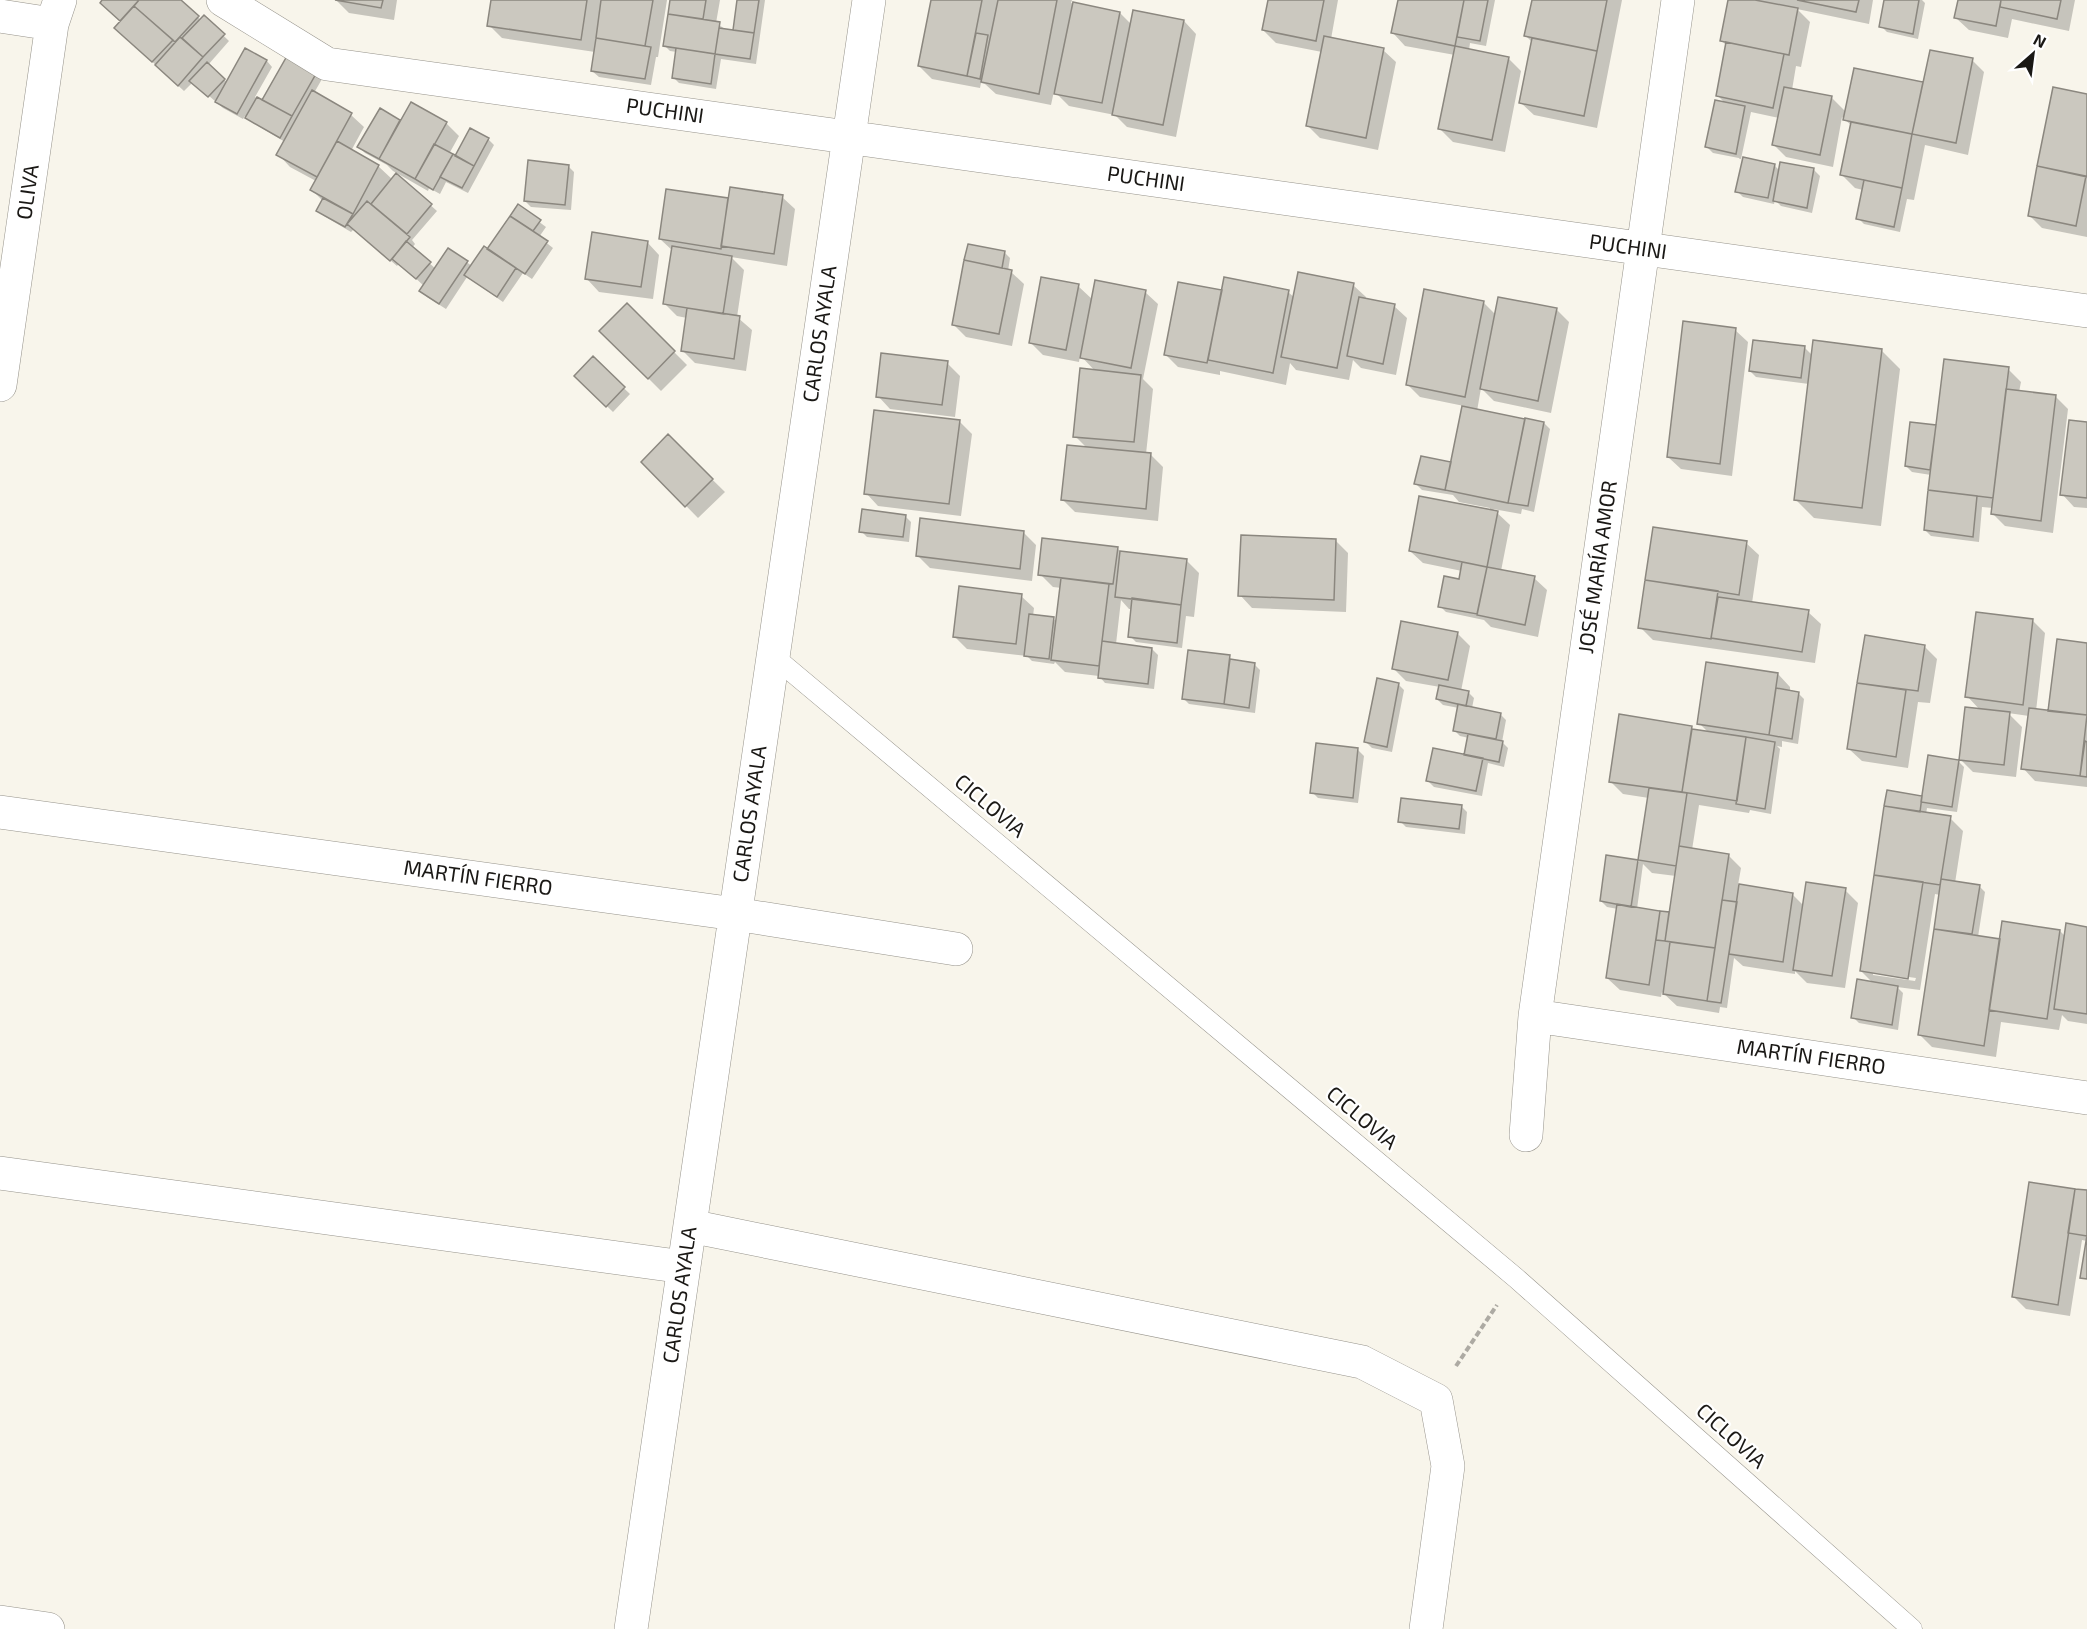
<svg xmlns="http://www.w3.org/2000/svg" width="2087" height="1629" font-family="'Exo 2',sans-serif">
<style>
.shadow{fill:#0003;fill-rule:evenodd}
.building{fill:#cbc8bf;stroke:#8b877f;stroke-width:1.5}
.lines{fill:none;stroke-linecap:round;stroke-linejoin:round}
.service-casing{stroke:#96938b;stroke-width:21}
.minor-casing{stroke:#96938b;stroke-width:34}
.path{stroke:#adaaa3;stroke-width:4;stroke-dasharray:6 3;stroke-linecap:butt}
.service{stroke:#fff;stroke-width:20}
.minor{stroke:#fff;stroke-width:33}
.labels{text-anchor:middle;stroke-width:4.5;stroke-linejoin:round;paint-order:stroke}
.street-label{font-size:21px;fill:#1a1815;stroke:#fff}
</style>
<rect width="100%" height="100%" fill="#f8f5eb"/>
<!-- shadow -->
<path class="shadow" d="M 104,0 L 179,0 L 201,20 L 204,17 L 229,41 L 208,65 L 228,83 L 246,50 L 267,61 L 272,67 L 255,97 L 263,103 L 316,73 L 322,79 L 314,93 L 351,115 L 364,127 L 351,151 L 378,166 L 393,180 L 397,175 L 437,211 L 412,240 L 415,244 L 412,248 L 436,269 L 449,250 L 472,266 L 488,251 L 518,206 L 546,227 L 539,237 L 553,248 L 532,279 L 523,273 L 503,302 L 467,277 L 446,309 L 427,297 L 421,291 L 424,286 L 399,263 L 397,266 L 354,229 L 351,232 L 324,216 L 318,210 L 323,201 L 312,190 L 316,181 L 290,167 L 278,154 L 285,142 L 253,123 L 245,116 L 243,119 L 223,108 L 193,82 L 184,91 L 122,34 L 121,21 L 102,3 Z
M 336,0 L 397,0 L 394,20 L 349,13 Z
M 493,0 L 600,0 L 603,2 L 603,0 L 667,0 L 658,57 L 656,57 L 651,85 L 599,77 L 592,71 L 595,52 L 502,38 L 489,25 Z
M 671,0 L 720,0 L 716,23 L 725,29 L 734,32 L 739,0 L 765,0 L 756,64 L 721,59 L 716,89 L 679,83 L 673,77 L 677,52 L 670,51 L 664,45 Z
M 932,0 L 1072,0 L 1071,3 L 1120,13 L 1132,25 L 1184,21 L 1196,34 L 1176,137 L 1127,127 L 1115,115 L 1069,106 L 1054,91 L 1051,105 L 996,94 L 985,84 L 981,83 L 980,88 L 932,79 L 919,66 Z
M 1269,0 L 1338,0 L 1331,39 L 1383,50 L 1396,62 L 1378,150 L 1320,138 L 1308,126 L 1322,52 L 1276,43 L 1263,30 Z
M 1399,0 L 1495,0 L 1486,46 L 1470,43 L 1469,50 L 1508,58 L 1521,71 L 1505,152 L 1453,142 L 1440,129 L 1455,55 L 1405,46 L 1393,33 Z
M 1533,0 L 1622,0 L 1597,128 L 1534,115 L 1521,103 L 1533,43 L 1526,36 Z
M 1730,0 L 1873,0 L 1869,24 L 1797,9 L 1810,22 L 1801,67 L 1796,66 L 1792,90 L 1831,97 L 1846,112 L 1855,69 L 1924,83 L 1972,60 L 1984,72 L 1968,155 L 1925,145 L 1914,200 L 1907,199 L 1900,232 L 1864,224 L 1858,218 L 1863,190 L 1855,188 L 1842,175 L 1852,126 L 1842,117 L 1833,167 L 1786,157 L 1774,145 L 1779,118 L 1751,112 L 1741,159 L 1775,166 L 1780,171 L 1814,170 L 1820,176 L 1812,213 L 1781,206 L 1775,200 L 1774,204 L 1743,197 L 1737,191 L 1744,159 L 1713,153 L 1707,147 L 1725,103 L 1717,95 L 1727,46 L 1722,41 Z
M 1886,0 L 1922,0 L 1925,3 L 1918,39 L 1887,32 L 1881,26 Z
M 1959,0 L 2075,0 L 2069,31 L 2012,19 L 2008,38 L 1969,30 L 1956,18 Z
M 2087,96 L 2087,237 L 2042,228 L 2029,215 Z
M 399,121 L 446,123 L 459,136 L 449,154 L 456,158 L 488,139 L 494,145 L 468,193 L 446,182 L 440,194 L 429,188 L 428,191 L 393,171 L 387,165 L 365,153 L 359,147 Z
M 568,166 L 574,172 L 571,210 L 531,207 L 525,201 Z
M 667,190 L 729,200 L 782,197 L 795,209 L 787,266 L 731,257 L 744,270 L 737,317 L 752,330 L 746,371 L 695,363 L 682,350 L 687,318 L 677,316 L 665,304 L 673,251 L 660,239 Z
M 647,242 L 659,255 L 653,299 L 599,292 L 587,279 Z
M 1004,252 L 1010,258 L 1008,271 L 1011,272 L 1024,284 L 1012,346 L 966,337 L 953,324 Z
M 1353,285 L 1366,297 L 1365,300 L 1394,306 L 1407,318 L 1396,375 L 1361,368 L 1353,360 L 1349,380 L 1296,370 L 1290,363 L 1286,385 L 1220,371 L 1220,375 L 1178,367 L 1165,354 L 1223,292 L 1288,292 L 1295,298 Z
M 1078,286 L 1093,300 L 1145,292 L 1158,304 L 1143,379 L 1153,389 L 1146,454 L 1151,455 L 1163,467 L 1158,521 L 1075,512 L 1063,500 L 1087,448 L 1075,436 L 1096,372 L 1080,355 L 1079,362 L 1043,355 L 1030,342 Z
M 1483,302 L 1496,315 L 1556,309 L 1569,322 L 1551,413 L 1494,401 L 1481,388 L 1477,411 L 1544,423 L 1550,429 L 1534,512 L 1522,509 L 1521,514 L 1493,509 L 1510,525 L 1501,571 L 1534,578 L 1547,590 L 1538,637 L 1491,627 L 1484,620 L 1446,612 L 1440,606 L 1460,581 L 1462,571 L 1423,563 L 1410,551 L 1490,511 L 1490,508 L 1459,502 L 1453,495 L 1422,490 L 1416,484 L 1452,464 L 1464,406 L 1420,397 L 1407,384 Z
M 627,305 L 687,365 L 661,391 L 601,331 Z
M 1735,330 L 1748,342 L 1732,476 L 1681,469 L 1668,457 Z
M 1804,347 L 1813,356 L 1881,350 L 1900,369 L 1881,526 L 1814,518 L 1795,499 L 1809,384 L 1756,377 L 1750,371 Z
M 593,359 L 630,394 L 613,412 L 576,376 Z
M 947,363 L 960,376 L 955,417 L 890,409 L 878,396 Z
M 2008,369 L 2021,382 L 2019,392 L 2056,397 L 2068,409 L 2053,533 L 2005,526 L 1993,514 L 1993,508 L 1982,507 L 1979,542 L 1931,536 L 1925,530 L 1931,475 L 1912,472 L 1906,466 L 1937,427 Z
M 959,421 L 972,434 L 961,516 L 878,506 L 866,493 Z
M 2087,424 L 2087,508 L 2074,507 L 2062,494 Z
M 668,436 L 725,492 L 698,518 L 643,462 Z
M 905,516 L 911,522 L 909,542 L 867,537 L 861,531 Z
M 1024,533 L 1036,545 L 1032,581 L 930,568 L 917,555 Z
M 1335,540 L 1348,553 L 1346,612 L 1252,608 L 1240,595 Z
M 1746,543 L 1759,555 L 1752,603 L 1808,612 L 1821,624 L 1815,663 L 1653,640 L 1640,627 Z
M 1117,548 L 1121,552 L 1186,560 L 1199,573 L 1194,617 L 1186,616 L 1182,648 L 1136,642 L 1130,636 L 1133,609 L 1129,609 L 1121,600 L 1116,644 L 1152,649 L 1158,655 L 1154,689 L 1105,683 L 1099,676 L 1065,672 L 1055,662 L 1054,664 L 1032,661 L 1027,656 L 967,649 L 954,636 L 1021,596 L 1034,608 L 1033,616 L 1053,618 L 1057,623 L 1062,588 L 1053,587 L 1040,574 Z
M 2033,621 L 2045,633 L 2036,711 L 2050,712 L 2087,644 L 2087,787 L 2035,781 L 2023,768 L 2029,716 L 2008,713 L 2022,727 L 2016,777 L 1973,772 L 1960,759 L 1981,711 L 1967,696 Z
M 1457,633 L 1470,646 L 1461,691 L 1468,692 L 1474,698 L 1472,708 L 1500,714 L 1506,720 L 1502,742 L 1508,748 L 1504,767 L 1488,763 L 1482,796 L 1434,787 L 1428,781 L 1465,757 L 1469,738 L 1460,736 L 1454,730 L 1459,708 L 1443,705 L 1437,699 L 1440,687 L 1406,681 L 1393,668 Z
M 1866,637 L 1924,646 L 1937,659 L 1930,703 L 1918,702 L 1908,768 L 1862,761 L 1849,749 Z
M 1229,657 L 1234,661 L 1254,664 L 1260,670 L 1255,713 L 1189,704 L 1183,698 Z
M 1778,674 L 1790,687 L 1790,692 L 1798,693 L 1804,699 L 1798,744 L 1782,741 L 1782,747 L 1777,746 L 1780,749 L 1771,814 L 1750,810 L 1749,813 L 1699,805 L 1692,850 L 1728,855 L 1741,868 L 1738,885 L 1792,894 L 1804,906 L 1845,890 L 1858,903 L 1845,988 L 1807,983 L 1795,971 L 1795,974 L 1743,966 L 1734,958 L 1727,1008 L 1720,1007 L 1719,1013 L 1677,1006 L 1662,992 L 1661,997 L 1620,990 L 1607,978 L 1618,909 L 1607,907 L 1601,901 L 1607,857 L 1639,862 L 1649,798 L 1623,794 L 1610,781 L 1691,727 L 1695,731 L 1709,733 L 1699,723 ZM 1643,864 L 1652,873 L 1676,876 L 1670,915 L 1637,909 Z
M 1398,684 L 1404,690 L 1392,752 L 1372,748 L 1366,742 Z
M 1358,750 L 1364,756 L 1358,803 L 1318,798 L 1312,792 Z
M 1958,761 L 1964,767 L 1957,812 L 1927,808 L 1926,814 L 1950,818 L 1963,831 L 1955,883 L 1979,886 L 1985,892 L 1978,937 L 2001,941 L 2060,931 L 2066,937 L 2087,928 L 2087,1024 L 2068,1021 L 2062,1015 L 2059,1030 L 2001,1022 L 1996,1057 L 1932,1047 L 1920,1035 L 1940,895 L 1935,894 L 1920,990 L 1897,987 L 1903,993 L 1898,1030 L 1859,1023 L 1853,1017 L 1874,984 L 1861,971 L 1888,792 L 1923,798 ZM 1873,972 L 1916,978 L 1915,981 L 1873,975 Z
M 1461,806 L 1467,812 L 1465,834 L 1406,827 L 1400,821 Z
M 2087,1192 L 2087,1241 L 2082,1240 L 2070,1316 L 2026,1309 L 2014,1297 Z"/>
<!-- building -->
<path class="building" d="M 102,0 L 139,0 L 120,21 L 100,3 Z
M 139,0 L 181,0 L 199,16 L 175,42 L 134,6 Z
M 335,0 L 383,0 L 381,8 Z
M 491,0 L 587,0 L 581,40 L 487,26 Z
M 601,0 L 653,0 L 645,46 L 596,38 Z
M 670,0 L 706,0 L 703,19 L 668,14 Z
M 737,0 L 759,0 L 754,33 L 733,30 Z
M 931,0 L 982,0 L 967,76 L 918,66 Z
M 998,0 L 1057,0 L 1039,94 L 981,82 Z
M 1268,0 L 1324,0 L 1316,41 L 1262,30 Z
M 1398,0 L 1464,0 L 1455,46 L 1391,33 Z
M 1464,0 L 1488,0 L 1480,41 L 1457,37 Z
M 1532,0 L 1607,0 L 1597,51 L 1524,36 Z
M 1728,0 L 1755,0 L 1798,8 L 1789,55 L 1720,41 Z
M 1797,0 L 1859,0 L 1856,12 Z
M 1884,0 L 1919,0 L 1913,34 L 1879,27 Z
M 1958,0 L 2001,0 L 1996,26 L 1954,18 Z
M 2001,0 L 2061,0 L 2057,19 L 2000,7 Z
M 1073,2 L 1120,12 L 1102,103 L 1054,94 Z
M 134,6 L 173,40 L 152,62 L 114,28 Z
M 1133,10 L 1184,20 L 1163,125 L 1112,115 Z
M 668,14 L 720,22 L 715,54 L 663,46 Z
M 204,15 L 225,34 L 203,57 L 182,38 Z
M 719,28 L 754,33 L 750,59 L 715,54 Z
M 976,33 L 988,35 L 980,79 L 967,76 Z
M 1324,36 L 1384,48 L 1366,138 L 1306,126 Z
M 180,37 L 203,57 L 178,86 L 155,65 Z
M 596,38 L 651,47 L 645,79 L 591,71 Z
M 1532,38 L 1597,51 L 1584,116 L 1519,103 Z
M 1726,42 L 1784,54 L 1773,108 L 1716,96 Z
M 1455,46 L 1509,57 L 1492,140 L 1438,129 Z
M 245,48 L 267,60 L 237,114 L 215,102 Z
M 676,48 L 715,54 L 711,84 L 672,78 Z
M 1930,50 L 1973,58 L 1956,143 L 1912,134 Z
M 287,56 L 317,72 L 292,116 L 262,100 Z
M 207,62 L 225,79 L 208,97 L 189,81 Z
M 1854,68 L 1923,82 L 1912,134 L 1843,120 Z
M 1784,87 L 1832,96 L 1820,155 L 1772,145 Z
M 2053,87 L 2087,94 L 2087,177 L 2037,166 Z
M 312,90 L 352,113 L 317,177 L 276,155 Z
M 257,97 L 292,116 L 280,138 L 245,118 Z
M 1715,100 L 1745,106 L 1736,154 L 1705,147 Z
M 411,102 L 447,122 L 415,179 L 379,159 Z
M 380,108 L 400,120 L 379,159 L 357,147 Z
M 1851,122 L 1912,134 L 1902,188 L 1840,175 Z
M 470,128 L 489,138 L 474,166 L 455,156 Z
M 337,141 L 379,165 L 353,214 L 310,190 Z
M 434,144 L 453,154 L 433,190 L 415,179 Z
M 453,154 L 474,166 L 462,188 L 440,177 Z
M 1743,157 L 1775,164 L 1768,198 L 1735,192 Z
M 528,160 L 569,165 L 565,205 L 524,201 Z
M 1780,162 L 1814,168 L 1807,208 L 1773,201 Z
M 2037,166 L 2086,176 L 2076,226 L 2028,216 Z
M 396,173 L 432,204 L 407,234 L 371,204 Z
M 1864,180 L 1902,188 L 1894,227 L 1856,219 Z
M 730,187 L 783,195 L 774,254 L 721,246 Z
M 666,189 L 728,198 L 721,249 L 659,239 Z
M 323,198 L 353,214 L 345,227 L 316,211 Z
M 367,201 L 410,237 L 390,261 L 347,224 Z
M 518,204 L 541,220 L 533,231 L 510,216 Z
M 510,216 L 548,241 L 525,274 L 487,249 Z
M 592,232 L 648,241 L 641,287 L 585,279 Z
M 406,241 L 431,262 L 416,279 L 392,259 Z
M 968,244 L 1005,251 L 1002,268 L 964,260 Z
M 484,246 L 516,268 L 497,297 L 464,275 Z
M 672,246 L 732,256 L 723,314 L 663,304 Z
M 448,248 L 468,261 L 439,304 L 419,291 Z
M 964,260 L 1012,270 L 999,334 L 952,325 Z
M 1298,272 L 1354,283 L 1337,368 L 1281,357 Z
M 1041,277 L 1079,284 L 1066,350 L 1029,343 Z
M 1224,277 L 1289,290 L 1273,373 L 1208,360 Z
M 1095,280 L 1146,290 L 1131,368 L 1080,358 Z
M 1178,282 L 1222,290 L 1207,363 L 1164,355 Z
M 1424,289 L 1484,301 L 1465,397 L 1406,385 Z
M 1359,297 L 1395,304 L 1383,364 L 1347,356 Z
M 1498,297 L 1557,308 L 1538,401 L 1480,389 Z
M 627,303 L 675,351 L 648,379 L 599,331 Z
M 687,308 L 740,316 L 734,359 L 681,351 Z
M 1683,321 L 1736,328 L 1720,464 L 1667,457 Z
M 1753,340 L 1805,346 L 1801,378 L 1749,371 Z
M 1813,340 L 1882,349 L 1862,508 L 1794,500 Z
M 881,353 L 948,361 L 942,405 L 876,397 Z
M 593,356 L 625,387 L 606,407 L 574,376 Z
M 1944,359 L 2009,367 L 1993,498 L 1928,490 Z
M 1080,368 L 1141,375 L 1134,442 L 1073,437 Z
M 2006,389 L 2056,395 L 2041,521 L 1991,514 Z
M 1462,406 L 1525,419 L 1508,503 L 1445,490 Z
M 874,410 L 960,420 L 949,504 L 864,494 Z
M 1525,418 L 1544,422 L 1528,506 L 1508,503 Z
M 2069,420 L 2087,422 L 2087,498 L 2060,495 Z
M 1910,422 L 1936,425 L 1930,470 L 1905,466 Z
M 668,434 L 713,479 L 685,507 L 641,462 Z
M 1067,445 L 1151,453 L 1146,509 L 1061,500 Z
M 1421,456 L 1451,462 L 1445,490 L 1414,484 Z
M 1928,490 L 1977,496 L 1973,537 L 1924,530 Z
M 1419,496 L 1498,511 L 1487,567 L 1409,551 Z
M 862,509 L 906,515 L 903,537 L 859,532 Z
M 920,518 L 1024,531 L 1020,569 L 916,556 Z
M 1653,527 L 1747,541 L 1739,595 L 1645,580 Z
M 1241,535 L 1336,539 L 1334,600 L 1238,596 Z
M 1042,538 L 1118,547 L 1113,584 L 1038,575 Z
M 1120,551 L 1187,559 L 1181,605 L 1115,597 Z
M 1462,562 L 1487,567 L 1477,614 L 1438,607 L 1444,576 L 1459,579 Z
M 1487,567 L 1535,576 L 1525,625 L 1477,615 Z
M 1061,578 L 1109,584 L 1099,666 L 1051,660 Z
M 1645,580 L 1718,591 L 1711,639 L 1638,628 Z
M 959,586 L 1022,594 L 1016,644 L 953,637 Z
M 1718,597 L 1809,610 L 1802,652 L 1711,638 Z
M 1132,598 L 1181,605 L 1177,643 L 1128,637 Z
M 1976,612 L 2033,619 L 2023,705 L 1965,697 Z
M 1029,614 L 1054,617 L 1049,659 L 1024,656 Z
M 1401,621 L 1458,632 L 1448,680 L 1392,669 Z
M 1865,635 L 1925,645 L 1918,691 L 1857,683 Z
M 2057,639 L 2087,643 L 2087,715 L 2048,711 Z
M 1102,641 L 1152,648 L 1148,684 L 1098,678 Z
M 1188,650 L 1230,655 L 1224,704 L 1182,699 Z
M 1230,659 L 1255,663 L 1249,708 L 1224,704 Z
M 1706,662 L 1778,673 L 1769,735 L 1697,724 Z
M 1377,678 L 1399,683 L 1387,747 L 1364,742 Z
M 1857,683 L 1906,690 L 1896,757 L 1847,749 Z
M 1439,685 L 1469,691 L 1466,706 L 1436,699 Z
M 1776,688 L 1799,692 L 1792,739 L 1769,735 Z
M 1458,704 L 1501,713 L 1496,739 L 1453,731 Z
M 1965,707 L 2010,712 L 2004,765 L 1959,760 Z
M 2029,708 L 2087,715 L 2080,776 L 2021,769 Z
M 1619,714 L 1692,726 L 1682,792 L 1609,782 Z
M 1692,729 L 1746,737 L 1737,801 L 1682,792 Z
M 1468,734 L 1503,741 L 1499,762 L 1464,755 Z
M 1746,737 L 1775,742 L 1765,809 L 1736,804 Z
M 2085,741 L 2087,742 L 2087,777 L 2080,776 Z
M 1316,743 L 1358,748 L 1353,798 L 1310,793 Z
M 1433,748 L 1483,758 L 1476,791 L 1426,781 Z
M 1928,755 L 1959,760 L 1952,807 L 1921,802 Z
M 1649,788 L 1687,793 L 1676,866 L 1638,860 Z
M 1887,790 L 1922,796 L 1920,812 L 1884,806 Z
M 1401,798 L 1462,805 L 1459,829 L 1398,822 Z
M 1884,806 L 1951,816 L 1940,885 L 1874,875 Z
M 1679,846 L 1729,854 L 1715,948 L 1665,941 Z
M 1606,855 L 1638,860 L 1631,907 L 1600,901 Z
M 1874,875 L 1923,882 L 1908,979 L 1860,971 Z
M 1941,879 L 1980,885 L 1972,934 L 1934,929 Z
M 1806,882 L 1846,888 L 1832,976 L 1793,970 Z
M 1739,884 L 1793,893 L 1783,962 L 1729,954 Z
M 1722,900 L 1737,902 L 1721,1003 L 1707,1001 Z
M 1617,904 L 1660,911 L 1649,985 L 1606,978 Z
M 1660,911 L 1669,912 L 1665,941 L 1656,940 Z
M 2002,921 L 2060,930 L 2047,1019 L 1989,1010 Z
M 2066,923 L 2087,927 L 2087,1014 L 2054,1009 Z
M 1934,929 L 2000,939 L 1984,1046 L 1918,1035 Z
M 1670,942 L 1715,948 L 1707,1001 L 1663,994 Z
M 1857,979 L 1898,986 L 1892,1025 L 1851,1018 Z
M 2029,1182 L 2075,1189 L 2058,1305 L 2012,1297 Z
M 2075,1189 L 2087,1190 L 2087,1236 L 2068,1233 Z
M 2087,1235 L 2087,1279 L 2080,1278 Z"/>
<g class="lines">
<defs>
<path id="service" d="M 773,656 L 1516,1278 L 1912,1629"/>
<path id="minor" d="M 223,0 L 327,64 L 2087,311
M 0,16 L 52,24
M 0,385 L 52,24 L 60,0
M 0,812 L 735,914 L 956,949
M 1535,1016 L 2087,1098
M 1526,1135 L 1535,1016 L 1678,0
M 0,1173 L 684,1267
M 690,1226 L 1362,1362 L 1436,1400 L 1448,1466 L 1426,1629
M 0,1622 L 48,1629
M 631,1629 L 869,0"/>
</defs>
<!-- service casing -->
<use href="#service" class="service-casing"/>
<!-- minor casing -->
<use href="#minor" class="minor-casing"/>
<!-- path -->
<path class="path" d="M 1456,1366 L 1497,1305"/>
<!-- service -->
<use href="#service" class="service"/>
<!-- minor -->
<use href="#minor" class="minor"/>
</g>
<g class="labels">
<!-- street labels -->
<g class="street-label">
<text transform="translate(665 111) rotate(8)" y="7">PUCHINI</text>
<text transform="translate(1146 179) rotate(8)" y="7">PUCHINI</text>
<text transform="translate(28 192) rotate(-82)" y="7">OLIVA</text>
<text transform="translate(1628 247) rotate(8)" y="7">PUCHINI</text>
<text transform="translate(820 334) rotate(-82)" y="7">CARLOS AYALA</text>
<text transform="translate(1598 567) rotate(-82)" y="7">JOSÉ MARÍA AMOR</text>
<text transform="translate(990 806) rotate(40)" y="7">CICLOVIA</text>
<text transform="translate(750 814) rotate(-82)" y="7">CARLOS AYALA</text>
<text transform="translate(478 878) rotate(8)" y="7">MARTÍN FIERRO</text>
<text transform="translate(1811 1057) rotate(8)" y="7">MARTÍN FIERRO</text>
<text transform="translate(1362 1118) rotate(40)" y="7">CICLOVIA</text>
<text transform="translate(680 1295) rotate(-82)" y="7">CARLOS AYALA</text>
<text transform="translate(1731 1436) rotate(42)" y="7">CICLOVIA</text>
</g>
</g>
<!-- north arrow -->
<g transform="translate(2033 54) rotate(28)" stroke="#ffffff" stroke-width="4.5" paint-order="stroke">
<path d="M0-4.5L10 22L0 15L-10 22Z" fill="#1a1815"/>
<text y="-9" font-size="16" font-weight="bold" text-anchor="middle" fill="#1a1815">N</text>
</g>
</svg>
